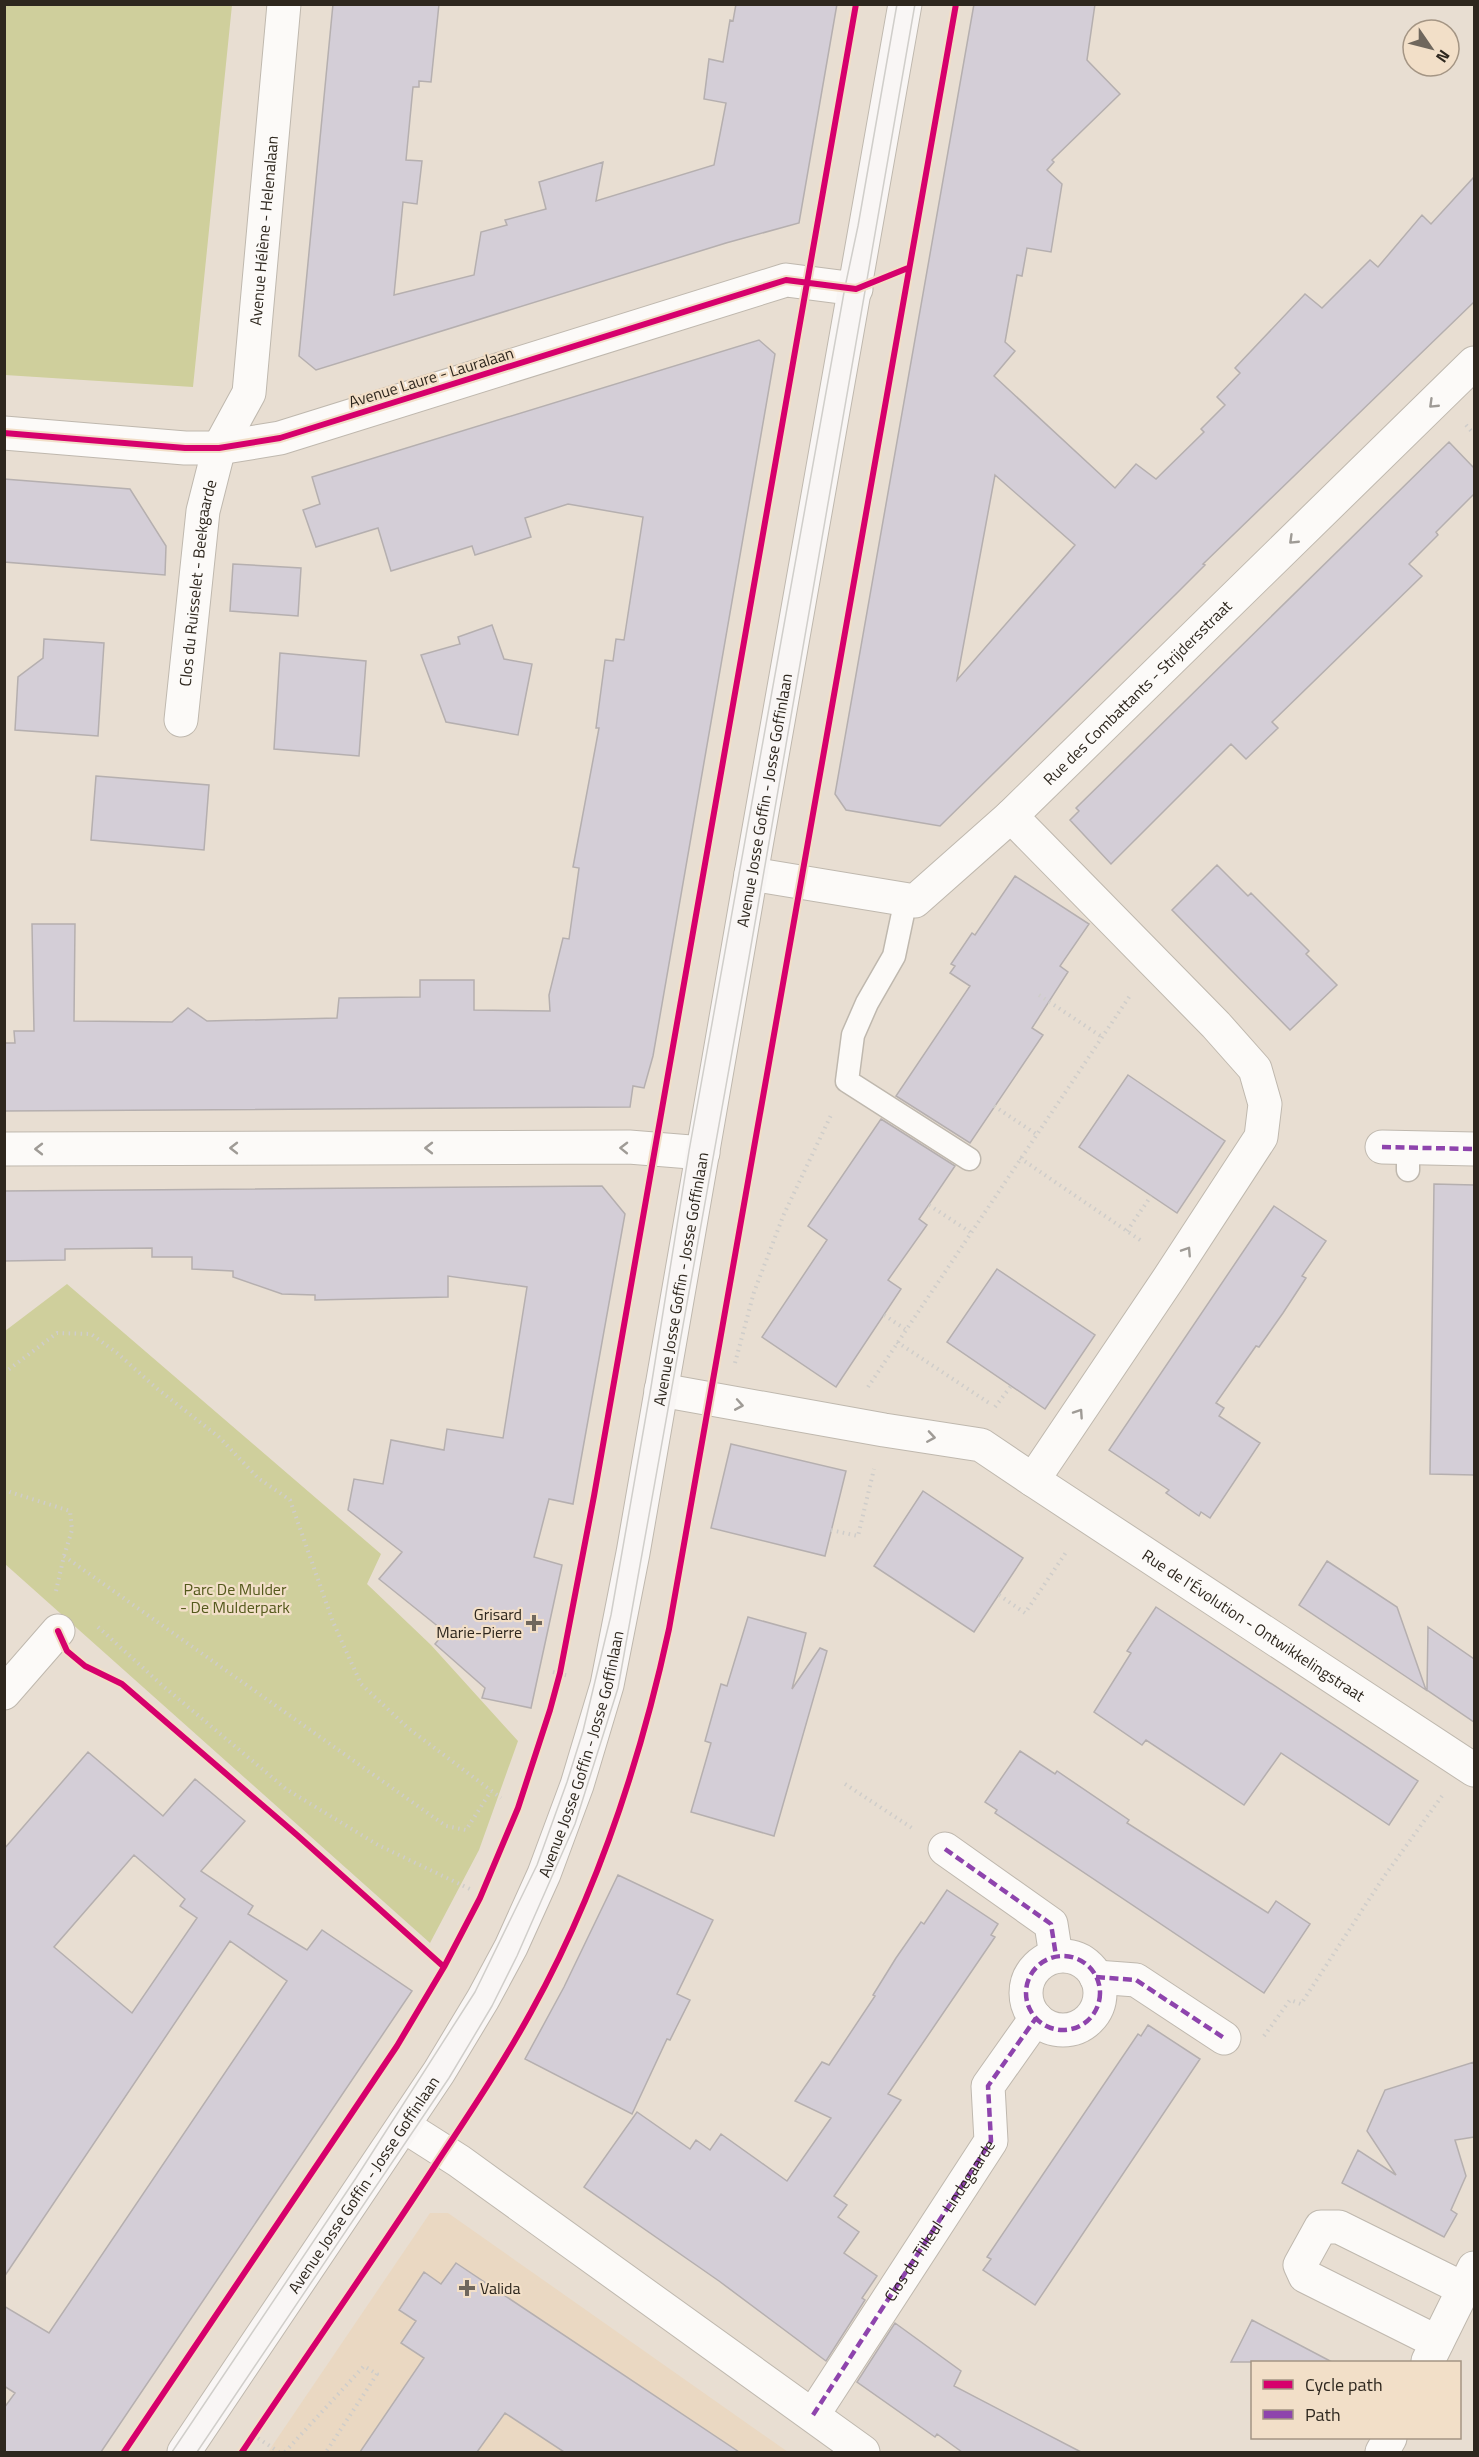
<svg xmlns="http://www.w3.org/2000/svg" width="1479" height="2457" font-family="'Titillium Web',sans-serif">
<style>
.built{fill:#ead8c2}
.green{fill:#cfcf9c}
.building{fill:#d4ced7;stroke:#b5afaf;stroke-width:1.5;fill-rule:evenodd}
.lines{fill:none;stroke-linecap:round;stroke-linejoin:round}
.lane-casing{stroke:#bfb8ae;stroke-width:25}
.street-casing{stroke:#bfb8ae;stroke-width:35}
.secondary-casing{stroke:#bfb8ae;stroke-width:35}
.path{stroke:#cfcdca;stroke-width:4;stroke-dasharray:1.5 4.5;stroke-linecap:butt}
.lane{stroke:#fcfaf8;stroke-width:22}
.street{stroke:#fcfaf8;stroke-width:33}
.secondary{stroke:#f9f6f5;stroke-width:33}
.tram{stroke:#d0ceca;stroke-width:1.5}
.quiet{stroke:#8e44ad;stroke-width:4.5;stroke-dasharray:9 4.5;stroke-linecap:butt}
.cycleway-casing{stroke:#f2dfc8;stroke-width:10}
.cycleway{stroke:#d6006c;stroke-width:6}
.oneway{stroke:#9f9b96}
.poi-dot{fill:#6f675d;stroke:#f2dfc8;stroke-width:2}
.labels{text-anchor:middle;stroke-width:4.5;stroke-linejoin:round;paint-order:stroke}
.street-label{font-size:16px;fill:#2e271e;stroke:#f2dfc8}
.park-label{font-size:16px;fill:#54591c;stroke:#f2dfc8}
.poi-label{font-size:16px;fill:#2e271e;stroke:#f2dfc8;text-anchor:end}
</style>
<rect width="100%" height="100%" fill="#e8ded2"/>
<!-- built -->
<path class="built" d="M 430,2213 L 448,2213 L 788,2452 L 268,2452 Z"/>
<!-- green -->
<path class="green" d="M 4,5 L 232,5 L 193,387 L 5,375 Z
M 67,1284 L 381,1554 L 367,1584 L 431,1645 L 518,1741 L 479,1850 L 430,1943 L 5,1564 L 5,1331 Z"/>
<!-- building -->
<path class="building" d="M 333,4 L 439,4 L 431,82 L 419,81 L 419,87 L 413,87 L 406,160 L 422,161 L 417,204 L 403,202 L 394,295 L 474,275 L 481,232 L 507,225 L 505,220 L 546,209 L 539,182 L 603,162 L 596,201 L 714,165 L 726,103 L 704,99 L 709,59 L 723,62 L 730,20 L 733,21 L 736,4 L 837,4 L 799,223 L 726,243 L 316,370 L 299,356 Z
M 974,4 L 1095,4 L 1087,60 L 1120,94 L 1052,160 L 1054,162 L 1047,170 L 1062,184 L 1051,252 L 1027,248 L 1022,276 L 1017,275 L 1005,342 L 1015,351 L 994,376 L 1115,488 L 1136,464 L 1156,479 L 1204,432 L 1201,429 L 1225,405 L 1217,397 L 1240,373 L 1235,368 L 1305,294 L 1322,308 L 1370,260 L 1378,267 L 1422,215 L 1431,224 L 1474,177 L 1474,302 L 1203,564 L 1205,565 L 1177,593 L 940,826 L 846,810 L 835,794 ZM 995,475 L 1075,545 L 957,680 Z
M 759,340 L 775,354 L 653,1056 L 644,1088 L 633,1086 L 630,1107 L 4,1111 L 4,1043 L 15,1043 L 14,1031 L 34,1031 L 32,924 L 75,924 L 74,1021 L 172,1022 L 188,1008 L 207,1021 L 337,1018 L 339,998 L 420,997 L 420,980 L 474,980 L 474,1010 L 550,1011 L 549,995 L 563,938 L 569,939 L 579,868 L 573,867 L 599,728 L 596,728 L 605,660 L 613,661 L 616,639 L 624,640 L 643,517 L 568,504 L 525,518 L 531,537 L 475,555 L 472,546 L 391,571 L 378,528 L 316,547 L 303,510 L 320,504 L 312,477 Z
M 1449,442 L 1474,468 L 1474,494 L 1436,532 L 1438,535 L 1409,564 L 1422,576 L 1272,722 L 1278,728 L 1246,759 L 1231,744 L 1111,864 L 1070,820 L 1079,811 L 1076,808 Z
M 4,479 L 130,489 L 166,546 L 165,575 L 4,562 Z
M 233,564 L 301,568 L 298,616 L 230,611 Z
M 492,625 L 504,659 L 532,664 L 518,735 L 446,722 L 421,655 L 460,644 L 458,637 Z
M 44,639 L 104,643 L 98,736 L 15,730 L 18,677 L 43,658 Z
M 280,653 L 366,661 L 359,756 L 274,749 Z
M 96,776 L 209,785 L 204,850 L 91,840 Z
M 1217,865 L 1248,896 L 1251,893 L 1309,951 L 1306,954 L 1337,985 L 1290,1030 L 1172,910 Z
M 1015,876 L 1089,924 L 1060,966 L 1068,972 L 1032,1028 L 1043,1035 L 970,1143 L 896,1096 L 970,986 L 950,973 L 955,966 L 951,964 L 972,933 L 975,935 Z
M 1128,1075 L 1225,1141 L 1177,1213 L 1079,1147 Z
M 881,1119 L 955,1166 L 919,1219 L 927,1225 L 888,1280 L 901,1289 L 836,1387 L 762,1337 L 827,1240 L 808,1226 Z
M 1434,1184 L 1474,1185 L 1474,1475 L 1430,1474 Z
M 602,1186 L 625,1214 L 573,1504 L 549,1499 L 534,1557 L 562,1565 L 531,1708 L 482,1698 L 485,1688 L 435,1644 L 445,1632 L 379,1579 L 402,1552 L 348,1510 L 354,1479 L 383,1484 L 391,1440 L 444,1450 L 447,1429 L 503,1438 L 527,1287 L 448,1276 L 448,1297 L 315,1300 L 315,1295 L 282,1294 L 233,1277 L 233,1271 L 192,1269 L 192,1257 L 152,1257 L 152,1248 L 65,1249 L 65,1260 L 4,1261 L 4,1191 Z
M 1274,1206 L 1326,1241 L 1302,1276 L 1306,1278 L 1283,1313 L 1259,1347 L 1256,1346 L 1216,1403 L 1224,1408 L 1219,1416 L 1260,1443 L 1210,1518 L 1201,1512 L 1199,1516 L 1166,1493 L 1169,1490 L 1109,1450 Z
M 997,1269 L 1095,1335 L 1045,1409 L 947,1342 Z
M 731,1444 L 846,1471 L 825,1556 L 711,1528 Z
M 923,1491 L 1023,1558 L 974,1632 L 874,1566 Z
M 1327,1561 L 1397,1607 L 1426,1690 L 1299,1605 Z
M 1156,1607 L 1418,1781 L 1389,1825 L 1281,1753 L 1244,1805 L 1146,1740 L 1142,1745 L 1094,1712 L 1131,1653 L 1127,1651 Z
M 748,1617 L 806,1633 L 792,1689 L 820,1648 L 827,1651 L 774,1836 L 691,1812 L 711,1743 L 705,1741 L 721,1684 L 727,1686 Z
M 1428,1627 L 1474,1659 L 1474,1722 L 1427,1690 Z
M 1020,1751 L 1055,1774 L 1057,1771 L 1129,1820 L 1127,1823 L 1268,1913 L 1276,1901 L 1310,1924 L 1264,1993 L 995,1813 L 997,1810 L 985,1802 Z
M 88,1752 L 163,1816 L 195,1779 L 245,1821 L 201,1871 L 253,1906 L 248,1914 L 307,1950 L 322,1930 L 412,1991 L 101,2452 L 4,2452 L 4,2408 L 15,2393 L 4,2386 L 4,2306 L 49,2333 L 287,1981 L 230,1941 L 4,2277 L 4,1849 ZM 134,1855 L 185,1899 L 180,1906 L 197,1918 L 132,2013 L 54,1947 Z
M 618,1875 L 713,1920 L 677,1994 L 690,2000 L 670,2040 L 667,2039 L 632,2114 L 525,2059 L 564,1987 Z
M 947,1890 L 998,1924 L 991,1935 L 995,1937 L 888,2094 L 901,2100 L 834,2196 L 847,2205 L 838,2217 L 859,2232 L 844,2253 L 877,2276 L 862,2298 L 865,2300 L 826,2361 L 719,2281 L 584,2187 L 637,2112 L 690,2149 L 696,2140 L 710,2150 L 721,2134 L 787,2181 L 831,2118 L 795,2101 L 822,2062 L 829,2065 L 875,1996 L 873,1995 L 896,1958 L 921,1922 L 924,1924 Z
M 1148,2025 L 1200,2059 L 1035,2305 L 983,2270 L 991,2259 L 987,2257 L 1138,2034 L 1141,2036 Z
M 1474,2062 L 1474,2137 L 1455,2140 L 1466,2176 L 1451,2210 L 1457,2214 L 1444,2237 L 1342,2183 L 1358,2150 L 1396,2175 L 1367,2131 L 1385,2090 Z
M 456,2263 L 739,2452 L 564,2452 L 505,2413 L 477,2452 L 360,2452 L 424,2358 L 401,2343 L 416,2321 L 399,2310 L 424,2272 L 441,2284 Z
M 1252,2320 L 1332,2362 L 1231,2362 Z
M 895,2323 L 961,2371 L 954,2386 L 1081,2452 L 962,2452 L 937,2434 L 935,2437 L 857,2382 Z"/>
<g class="lines">
<defs>
<path id="lane" d="M 906,899 L 894,956 L 867,1003 L 853,1035 L 847,1081 L 969,1159
M 1408,1148 L 1408,1170"/>
<g id="street">
<path d="M 4,433 L 185,448 L 219,448 L 280,438 L 786,280 L 856,289"/>
<path id="s1" d="M 181,720 L 203,511 L 219,448 L 249,393 L 284,4"/>
<path id="s2" d="M 751,874 L 915,901 L 1011,816 L 1474,363"/>
<path d="M 1382,1147 L 1474,1149"/>
<path d="M 4,1149 L 629,1147 L 703,1153"/>
<path d="M 661,1390 L 884,1430 L 981,1445 L 1033,1480 L 1169,1278 L 1261,1137 L 1265,1104 L 1255,1069 L 1216,1025 L 1011,816"/>
<path id="s3" d="M 1033,1480 L 1474,1770"/>
<path d="M 4,1693 L 58,1631"/>
<path d="M 945,1849 L 1051,1924 L 1056,1956"/>
<circle cx="1063" cy="1993" r="37"/>
<path d="M 1096,1977 L 1136,1980 L 1224,2038"/>
<path d="M 404,2126 L 459,2161 L 863,2452"/>
<path d="M 1437,2342 L 1305,2276 L 1300,2265 L 1321,2227 L 1339,2227 L 1464,2289"/>
<path d="M 1428,2361 L 1474,2268"/>
<path d="M 813,2415 L 991,2141 L 988,2086 L 1036,2018"/>
<path d="M 1382,2452 L 1390,2438"/>
</g>
<g id="secondary">
<path id="s4" d="M 184,2452 L 439,2072 L 483,1999 L 511,1947 L 544,1874 L 577,1785 L 607,1685 L 633,1553 L 751,874 L 905,4"/>
</g>
</defs>
<!-- lane casing -->
<use href="#lane" class="lane-casing"/>
<!-- street casing -->
<use href="#street" class="street-casing"/>
<!-- secondary casing -->
<use href="#secondary" class="secondary-casing"/>
<!-- path -->
<path class="path" d="M 1466,425 L 1474,434
M 1039,995 L 1102,1037
M 994,1106 L 1036,1134
M 1020,1158 L 1143,1242
M 929,1205 L 970,1232
M 1127,1231 L 1151,1196
M 884,1315 L 905,1329
M 897,1342 L 989,1403
M 735,1363 L 754,1292 L 784,1214 L 832,1113
M 4,1373 L 57,1333 L 91,1334 L 117,1353 L 155,1387 L 219,1437 L 258,1478 L 290,1500 L 333,1622 L 361,1684 L 408,1728 L 501,1798
M 868,1387 L 1131,994
M 995,1407 L 1011,1386
M 4,1489 L 10,1492 L 70,1511 L 72,1530 L 64,1556
M 831,1530 L 858,1536 L 874,1469
M 56,1591 L 64,1556 L 446,1826 L 466,1830 L 491,1791
M 999,1595 L 1025,1613 L 1067,1551
M 98,1627 L 163,1686 L 286,1789 L 378,1845 L 470,1889
M 553,1672 L 569,1676
M 845,1784 L 912,1828
M 1264,2036 L 1290,2000 L 1301,2004 L 1383,1878 L 1442,1796
M 253,2435 L 279,2452
M 285,2452 L 364,2366 L 377,2374 L 326,2452"/>
<!-- lane -->
<use href="#lane" class="lane"/>
<!-- street -->
<use href="#street" class="street"/>
<!-- secondary -->
<use href="#secondary" class="secondary"/>
<!-- tram -->
<path class="tram" d="M 172,2452 L 356,2178 L 475,1992 L 537,1865 L 567,1782 L 583,1731 L 611,1615 L 651,1387 L 689,1151 L 845,287 L 858,226 L 897,4
M 197,2452 L 449,2078 L 492,2006 L 517,1956 L 575,1824 L 618,1688 L 748,963 L 915,4"/>
<!-- quiet -->
<g class="quiet">
<path d="M 1382,1147 L 1474,1149"/>
<path d="M 945,1849 L 1051,1924 L 1056,1956"/>
<circle cx="1063" cy="1993" r="37"/>
<path d="M 1096,1977 L 1136,1980 L 1224,2038"/>
<path id="s5" d="M 813,2415 L 991,2141 L 988,2086 L 1036,2018"/>
</g>
<defs>
<path id="cycleway" d="M 4,433 L 185,448 L 219,448 L 280,438 L 786,280 L 856,289 L 908,268
M 58,1631 L 67,1651 L 85,1666 L 122,1684 L 297,1835 L 444,1967
M 124,2452 L 397,2046 L 444,1967 L 480,1898 L 518,1808 L 550,1710 L 560,1673 L 594,1496 L 856,4
M 242,2452 C 306,2356 373,2261 436,2164 C 469,2114 502,2065 531,2012 C 598,1891 640,1763 669,1629 L 956,4"/>
</defs>
<!-- cycleway casing -->
<use href="#cycleway" class="cycleway-casing"/>
<!-- cycleway -->
<use href="#cycleway" class="cycleway"/>
</g>
<!-- one-way arrows -->
<defs><path id="oneway-chevron" d="M-2-3.5L2.5 0L-2 3.5" fill="none" stroke-width="1.6" stroke-linecap="round" stroke-linejoin="round" transform="scale(1.5)"/></defs>
<g class="oneway">
<use href="#oneway-chevron" transform="translate(1433 404) rotate(136)"/>
<use href="#oneway-chevron" transform="translate(1293 540) rotate(136)"/>
<use href="#oneway-chevron" transform="translate(234 1148) rotate(180)"/>
<use href="#oneway-chevron" transform="translate(429 1148) rotate(180)"/>
<use href="#oneway-chevron" transform="translate(624 1148) rotate(-179)"/>
<use href="#oneway-chevron" transform="translate(39 1149) rotate(180)"/>
<use href="#oneway-chevron" transform="translate(1187 1251) rotate(-57)"/>
<use href="#oneway-chevron" transform="translate(739 1405) rotate(10)"/>
<use href="#oneway-chevron" transform="translate(1079 1413) rotate(-56)"/>
<use href="#oneway-chevron" transform="translate(931 1437) rotate(9)"/>
</g>
<!-- markers -->
<g class="poi-dot">
<path d="M531 1614h6v6h6v6h-6v6h-6v-6h-6v-6h6z"/>
<path d="M464 2279h6v6h6v6h-6v6h-6v-6h-6v-6h6z"/>
</g>
<g class="labels">
<!-- street labels -->
<g class="street-label">
<text dy="6" stroke="none"><textPath href="#s1" startOffset="501">Avenue Hélène - Helenalaan</textPath></text>
<text transform="translate(431 377) rotate(-17)" y="6">Avenue Laure - Lauralaan</text>
<text dy="6" stroke="none"><textPath href="#s1" startOffset="138">Clos du Ruisselet - Beekgaarde</textPath></text>
<text dy="6" stroke="none"><textPath href="#s2" startOffset="471">Rue des Combattants - Strijdersstraat</textPath></text>
<text dy="6" stroke="none"><textPath href="#s4" startOffset="1780">Avenue Josse Goffin - Josse Goffinlaan</textPath></text>
<text dy="6" stroke="none"><textPath href="#s4" startOffset="1294">Avenue Josse Goffin - Josse Goffinlaan</textPath></text>
<text dy="6" stroke="none"><textPath href="#s3" startOffset="264">Rue de l'Évolution - Ontwikkelingstraat</textPath></text>
<text dy="6" stroke="none"><textPath href="#s4" startOffset="808">Avenue Josse Goffin - Josse Goffinlaan</textPath></text>
<text dy="6" stroke="none"><textPath href="#s4" startOffset="322">Avenue Josse Goffin - Josse Goffinlaan</textPath></text>
<text dy="6" stroke="none"><textPath href="#s5" startOffset="232">Clos du Tilleul - Lindegaarde</textPath></text>
</g>
<!-- park labels -->
<g class="park-label">
<text x="235" y="1595">Parc De Mulder<tspan x="235" dy="18">- De Mulderpark</tspan></text>
</g>
<!-- poi labels -->
<g class="poi-label">
<text x="522" y="1620">Grisard<tspan x="522" dy="18">Marie-Pierre</tspan></text>
<text x="480" y="2294" text-anchor="start">Valida</text>
</g>
</g>
<!-- border -->
<rect width="1479" height="2457" fill="none" stroke="#2e271e" stroke-width="12"/>
<!-- legend -->
<rect x="1251" y="2361" width="210" height="78" fill="#f2dfc8" stroke="#a49584" stroke-width="1.5"/>
<rect x="1263" y="2380" width="30" height="9" fill="#d6006c" stroke="#a49584" stroke-width="1.5"/>
<text x="1305" y="2391" font-size="18" fill="#2e271e">Cycle path</text>
<rect x="1263" y="2410" width="30" height="9" fill="#8e44ad" stroke="#a49584" stroke-width="1.5"/>
<text x="1305" y="2421" font-size="18" fill="#2e271e">Path</text>
<!-- north arrow -->
<g transform="translate(1431 48) rotate(125)"><circle r="28" fill="#f2dfc8" stroke="#a49584" stroke-width="1.5"/>
<path d="M0-4.5L10 22L0 15L-10 22Z" fill="#6f675d"/>
<text y="-9" font-size="16" font-weight="bold" text-anchor="middle" fill="#2e271e">N</text>
</g>
</svg>
